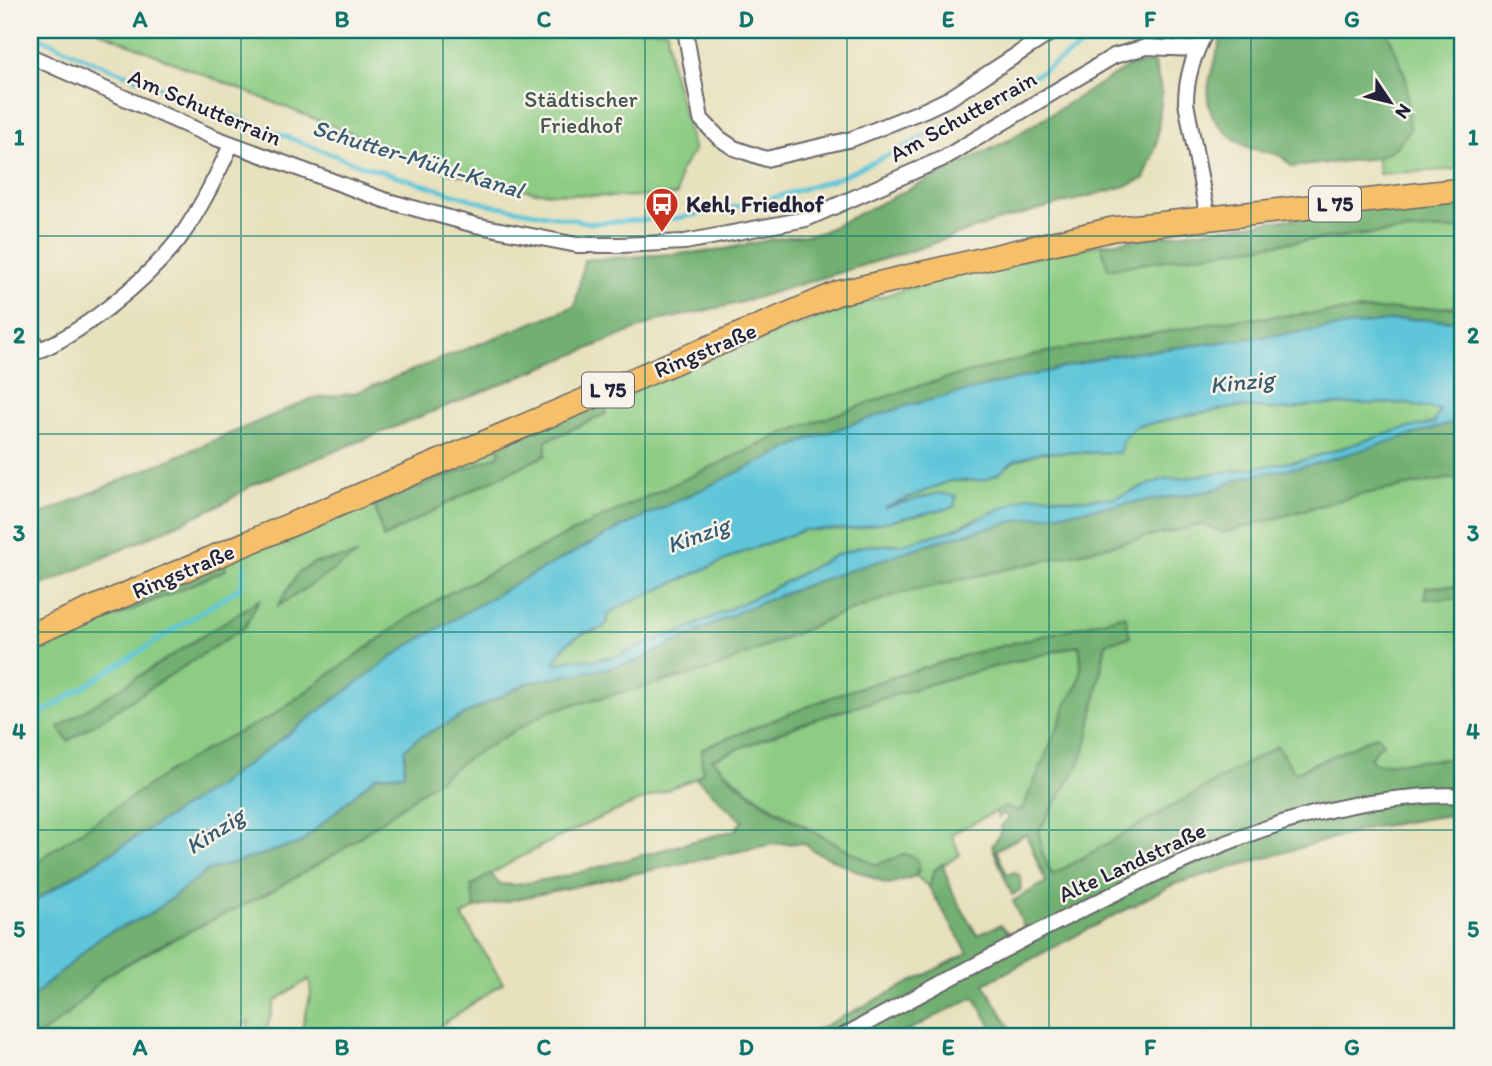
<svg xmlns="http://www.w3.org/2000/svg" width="1492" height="1066" font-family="Itim,sans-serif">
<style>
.green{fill:#8ccc83;stroke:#57775f;stroke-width:2}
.forest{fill:#71b071;stroke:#4a6956;stroke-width:2}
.water{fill:#5ec6d9;stroke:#40748a;stroke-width:2;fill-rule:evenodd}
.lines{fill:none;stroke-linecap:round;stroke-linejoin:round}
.stream{stroke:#5ec6d9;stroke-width:4.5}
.street-casing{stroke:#676568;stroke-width:18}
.primary-casing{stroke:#676568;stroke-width:26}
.street{stroke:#fff;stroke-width:14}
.primary{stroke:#f6c06b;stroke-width:23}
.grid{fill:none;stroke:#0f766e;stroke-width:2;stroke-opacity:0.55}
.labels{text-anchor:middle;stroke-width:5;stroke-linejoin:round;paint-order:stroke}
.shield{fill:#f7f3e8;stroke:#62616f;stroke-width:2}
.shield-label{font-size:21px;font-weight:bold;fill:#22223b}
.park-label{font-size:23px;fill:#425551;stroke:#f7f3e8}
.street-label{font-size:23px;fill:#22223b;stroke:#f7f3e8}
.poi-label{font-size:23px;font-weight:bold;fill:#22223b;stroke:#f7f3e8;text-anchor:start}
.water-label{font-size:24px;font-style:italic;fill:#375b72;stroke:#f7f3e8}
.neatline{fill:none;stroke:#0f766e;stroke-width:2.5}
.grid-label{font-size:23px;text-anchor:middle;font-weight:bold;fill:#0f766e}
</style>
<rect width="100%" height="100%" fill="#f7f3e8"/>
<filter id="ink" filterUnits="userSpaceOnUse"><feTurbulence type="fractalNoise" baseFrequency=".0143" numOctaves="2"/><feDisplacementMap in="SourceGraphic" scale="14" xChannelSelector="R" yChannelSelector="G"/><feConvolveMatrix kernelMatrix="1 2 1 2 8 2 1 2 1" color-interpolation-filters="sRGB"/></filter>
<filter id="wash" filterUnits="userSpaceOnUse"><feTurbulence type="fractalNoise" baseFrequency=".00686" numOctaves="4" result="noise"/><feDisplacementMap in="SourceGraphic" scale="28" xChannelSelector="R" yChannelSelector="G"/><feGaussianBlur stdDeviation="1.57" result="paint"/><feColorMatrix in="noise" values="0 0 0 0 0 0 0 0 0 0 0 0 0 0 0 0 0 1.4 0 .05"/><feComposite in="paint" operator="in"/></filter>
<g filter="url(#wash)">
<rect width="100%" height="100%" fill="#e8e1bd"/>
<!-- green -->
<path class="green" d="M 96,30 L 667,30 L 671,66 L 694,151 L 680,171 L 677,195 L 615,197 L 536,192 L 451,173 L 182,66 Z
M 1387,30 L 1462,30 L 1462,169 L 1379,174 L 1377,158 L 1398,146 L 1406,78 Z
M 1431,229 L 1462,229 L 1462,307 L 1347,311 L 1232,320 L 789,431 L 603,517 L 445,595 L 407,619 L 269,718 L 171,770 L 30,869 L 30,653 L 225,570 L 225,562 L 499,446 L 500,455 L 380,503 L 375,507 L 384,537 L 476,488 L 545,455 L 546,441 L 605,414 L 608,399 C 705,359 803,321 903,290 C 968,270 1035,258 1101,244 L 1108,268 L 1279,243 Z
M 1401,403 L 1441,410 L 1434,423 L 1399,430 L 1304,460 L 1185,478 L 1163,479 L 1118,497 L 1072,500 L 1051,496 L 972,520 L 953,530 L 903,544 L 863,546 L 836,555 L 768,591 L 678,633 L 659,638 L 614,657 L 594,660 L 572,659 L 554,665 C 559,652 571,637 585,633 C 594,631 599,631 606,625 L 608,614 L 623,605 L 746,551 L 804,530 L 853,529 L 954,507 L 875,511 L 949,481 L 964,481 L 998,474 L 1014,461 L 1042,452 L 1119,453 L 1123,440 L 1135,427 L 1193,414 L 1238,407 L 1288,410 L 1312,405 Z
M 1446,479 L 1462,479 L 1462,586 L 1426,587 L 1425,598 L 1462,599 L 1462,758 L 1375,765 L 1370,759 L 1377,748 L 1314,763 L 1295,773 L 1277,746 L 1052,875 L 1042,852 L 1039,831 L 1087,743 L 1106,643 L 1130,637 L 1124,616 L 962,656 L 842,693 L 703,748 L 701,756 L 703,772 L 696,778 C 619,809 541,841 472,886 L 475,908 L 462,916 L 503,983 L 425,1036 L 300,1036 L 311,993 L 309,979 L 275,1001 L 265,1036 L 246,1036 L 249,1021 L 225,1036 L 39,1036 L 68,1014 L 105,976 L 208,921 L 507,734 L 549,711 L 713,669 L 838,615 L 898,594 L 1204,524 L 1223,533 L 1358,495 Z
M 1079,645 C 1082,658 1082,678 1076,690 C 1070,700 1064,703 1063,715 L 1023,809 L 1017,811 L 1005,807 L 951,834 L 960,855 L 934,870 L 929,887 L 916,876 L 919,869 L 905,854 L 877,866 C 819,834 759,805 712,759 L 809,721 L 947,679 Z"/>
<!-- forest -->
<path class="forest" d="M 1226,30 L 1387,30 L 1406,78 L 1410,129 L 1398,146 L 1377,158 L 1292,167 C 1276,148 1272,155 1250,148 C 1239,144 1231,137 1223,129 C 1195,103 1213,71 1221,39 Z
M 1154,63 L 1162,93 L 1156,146 L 1144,179 L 1126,186 L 993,222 L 917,249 L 735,304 L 657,321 L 254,484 L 224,503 L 57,579 L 30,589 L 30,519 L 311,399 L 355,393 L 575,306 L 584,260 L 715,251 L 773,239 L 820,233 L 1005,142 L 1131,65 Z
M 1462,203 L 1462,229 C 1343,231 1225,251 1108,269 L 1101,244 L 1358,210 Z
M 1462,307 L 1462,321 L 1403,319 L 1110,356 L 906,406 L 809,439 L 622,527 L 520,581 L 406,647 L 219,785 L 30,903 L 30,869 L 46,855 L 171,770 L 226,738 L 269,718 L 407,619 L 445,595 L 603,517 L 789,431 L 914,387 L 1042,353 L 1232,320 L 1347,311 Z
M 608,399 L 605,414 L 546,441 L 546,455 L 476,488 L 383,538 L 375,507 L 380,503 L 500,455 L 499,446 Z
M 1462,420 L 1462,479 L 1446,479 L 1358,495 L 1223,533 L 1204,524 L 898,594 L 838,615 L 713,669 L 549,711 L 468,758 L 342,850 L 272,891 L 153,949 L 105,976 L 68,1014 L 39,1036 L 30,1036 L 30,999 L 101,936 L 149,915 L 207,871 L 300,843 L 376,776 L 404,774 L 405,749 L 418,738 L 527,683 L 633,663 L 745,609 L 809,584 L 938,541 L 1023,519 L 1210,491 L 1245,477 L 1319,462 Z
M 357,555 L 277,607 L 298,573 L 314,563 Z
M 225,562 L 226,570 L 30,653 L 30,642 Z
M 1462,586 L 1462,599 L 1425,599 L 1426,587 Z
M 259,600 L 245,627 L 68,741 L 59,727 Z
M 1125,615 L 1130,637 L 1106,643 L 1087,743 L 1080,762 L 1039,831 L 1042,852 L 1052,875 L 1277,746 L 1295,773 L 1378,735 L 1383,744 L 1377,748 L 1370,758 L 1375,764 L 1462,758 L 1462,813 L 1369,828 L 1174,884 L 984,984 L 1015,1036 L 998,1036 L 974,997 L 897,1036 L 805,1036 L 968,953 L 929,887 L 934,871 L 942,864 L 954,895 L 977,935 L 1000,925 L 1009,932 L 1016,942 L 1028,937 L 1013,901 L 1046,882 L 1026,834 L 996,850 L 1007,874 L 1015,872 L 1020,876 L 1021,890 L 1012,895 L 992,846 L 1002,830 L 1000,827 L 1009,819 L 1004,813 L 998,818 L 996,811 L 1005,807 L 1017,811 L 1023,808 L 1063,715 C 1064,703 1070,700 1075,690 C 1082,678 1082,658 1079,645 L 947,679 L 809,721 L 712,759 C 755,807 821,835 876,865 L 905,854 L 916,858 L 919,862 L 916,876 L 889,884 L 882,882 L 814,851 L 804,843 L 773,844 L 475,908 L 471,886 L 490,874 L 501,884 L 515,885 L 566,876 L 735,830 L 742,821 L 696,778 L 703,772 L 701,756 L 703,748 L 842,693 L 962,656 Z"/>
<!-- water -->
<path class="water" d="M 1403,319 L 1462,321 L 1462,420 L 1314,464 L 1245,477 L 1210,491 L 1023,519 L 937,541 L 809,584 L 745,609 L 633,663 L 527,683 L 418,738 L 405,749 L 404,774 L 376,776 L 300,843 L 207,871 L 149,915 L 101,936 L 30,999 L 30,904 L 219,785 L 406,647 L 520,581 L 622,527 L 809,439 L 906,406 L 1110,356 ZM 1401,403 L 1440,410 L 1434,423 L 1399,430 L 1304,460 L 1185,478 L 1163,479 L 1118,497 L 1072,500 L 1051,496 L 1029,496 L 953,530 L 903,544 L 863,546 L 836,555 L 768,591 L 678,633 L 659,638 L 614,657 L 594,660 L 572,659 L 555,664 C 559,652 568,641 580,635 C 589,630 598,632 606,625 L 608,614 L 623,605 L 746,551 L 804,530 L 853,529 L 954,507 L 956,496 L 939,493 L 884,508 L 949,481 L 985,480 L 998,474 L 1014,461 L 1042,452 L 1119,453 L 1123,440 L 1135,427 L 1194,414 L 1238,407 L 1288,410 L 1312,405 Z"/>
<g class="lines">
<!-- stream -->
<path class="stream" d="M 30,33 L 92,61 L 357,164 L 487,204 L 591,223 L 678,218 L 763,201 L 838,178 L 893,153 L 957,119 L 1041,72 L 1107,30
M 30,721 L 241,587 L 245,564"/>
</g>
</g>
<g filter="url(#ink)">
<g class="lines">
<defs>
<path id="street" d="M 685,30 L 701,119 L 719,138 L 734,148 L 766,159 L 852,139 L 927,109 L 950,98 L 1055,30
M 1207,30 C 1194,53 1186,76 1186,103 L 1208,218
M 30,56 L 213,137 L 384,200 L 475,225 L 577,245 L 620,245 L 685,242 L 806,219 L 944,158 L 1114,56 L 1146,47 L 1196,49
M 30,335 L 39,351
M 30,354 C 80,336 146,281 179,239 C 200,210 216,177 231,145
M 843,1036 C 925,992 1007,947 1091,905 C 1190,856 1293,807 1404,798 C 1424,796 1443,794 1462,796"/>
<path id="primary" d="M 30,635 L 838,293 L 1113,229 L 1462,190"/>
</defs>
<!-- street casing -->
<use href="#street" class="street-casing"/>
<!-- primary casing -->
<use href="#primary" class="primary-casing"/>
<!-- street -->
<use href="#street" class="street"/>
<!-- primary -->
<use href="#primary" class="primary"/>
</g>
</g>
<!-- grid -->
<path class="grid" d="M 241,30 L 241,1036M 443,30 L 443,1036M 645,30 L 645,1036M 847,30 L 847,1036M 1049,30 L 1049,1036M 1251,30 L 1251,1036M 30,236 L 1462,236M 30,434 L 1462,434M 30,632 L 1462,632M 30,830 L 1462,830"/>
<!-- icons -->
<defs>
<symbol id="bus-pin" viewBox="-11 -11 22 30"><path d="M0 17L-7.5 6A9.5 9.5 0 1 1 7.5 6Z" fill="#c8321e" stroke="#f7f3e8"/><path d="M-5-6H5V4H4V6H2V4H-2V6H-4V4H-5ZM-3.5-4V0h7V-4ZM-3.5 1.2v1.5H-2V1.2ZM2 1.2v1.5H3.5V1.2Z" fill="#fff"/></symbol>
</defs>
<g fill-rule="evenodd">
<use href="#bus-pin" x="643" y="185" width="38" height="52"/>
</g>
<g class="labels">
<!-- shield labels -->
<g class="shield">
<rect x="1309" y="186.5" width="52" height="35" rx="5"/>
<rect x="582" y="372.5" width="52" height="35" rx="5"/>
</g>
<g class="shield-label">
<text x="1335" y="211">L 75</text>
<text x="608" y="397">L 75</text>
</g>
<!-- park labels -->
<g class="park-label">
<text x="581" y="107">Städtischer<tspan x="581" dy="26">Friedhof</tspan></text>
</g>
<!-- street labels -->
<g class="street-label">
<text transform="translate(205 107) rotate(23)" y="8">Am Schutterrain</text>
<text transform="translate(963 116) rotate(-29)" y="8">Am Schutterrain</text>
<text transform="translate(705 350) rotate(-23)" y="8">Ringstraße</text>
<text transform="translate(183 571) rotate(-23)" y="8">Ringstraße</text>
<text transform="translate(1132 862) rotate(-25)" y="8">Alte Landstraße</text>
</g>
<!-- poi labels -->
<g class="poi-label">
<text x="686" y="212">Kehl, Friedhof</text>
</g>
<!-- water labels -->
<g class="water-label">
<text transform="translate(418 159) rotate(17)" y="8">Schutter-Mühl-Kanal</text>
<text transform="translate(1242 382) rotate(-6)" y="8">Kinzig</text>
<text transform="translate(698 535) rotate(-20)" y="8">Kinzig</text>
<text transform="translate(215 831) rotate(-33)" y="8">Kinzig</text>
</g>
</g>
<!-- margin -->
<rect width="1492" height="1066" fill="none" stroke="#f7f3e8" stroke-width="77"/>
<!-- north arrow -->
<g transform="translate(1390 102) rotate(125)" stroke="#f7f3e8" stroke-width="5" paint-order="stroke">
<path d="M0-5L12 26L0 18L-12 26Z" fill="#22223b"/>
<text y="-10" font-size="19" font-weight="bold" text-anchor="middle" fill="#22223b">N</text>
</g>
<rect x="38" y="38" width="1416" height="990" class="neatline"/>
<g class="grid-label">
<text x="140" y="27">A</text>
<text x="342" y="27">B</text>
<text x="544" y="27">C</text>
<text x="746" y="27">D</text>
<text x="948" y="27">E</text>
<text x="1150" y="27">F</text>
<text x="1352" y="27">G</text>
<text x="19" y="145">1</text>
<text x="1473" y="145">1</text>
<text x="19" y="343">2</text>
<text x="1473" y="343">2</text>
<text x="19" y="541">3</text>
<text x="1473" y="541">3</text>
<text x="19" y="739">4</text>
<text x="1473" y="739">4</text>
<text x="19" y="937">5</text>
<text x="1473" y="937">5</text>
<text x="140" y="1055">A</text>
<text x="342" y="1055">B</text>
<text x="544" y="1055">C</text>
<text x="746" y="1055">D</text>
<text x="948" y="1055">E</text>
<text x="1150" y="1055">F</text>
<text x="1352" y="1055">G</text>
</g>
</svg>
